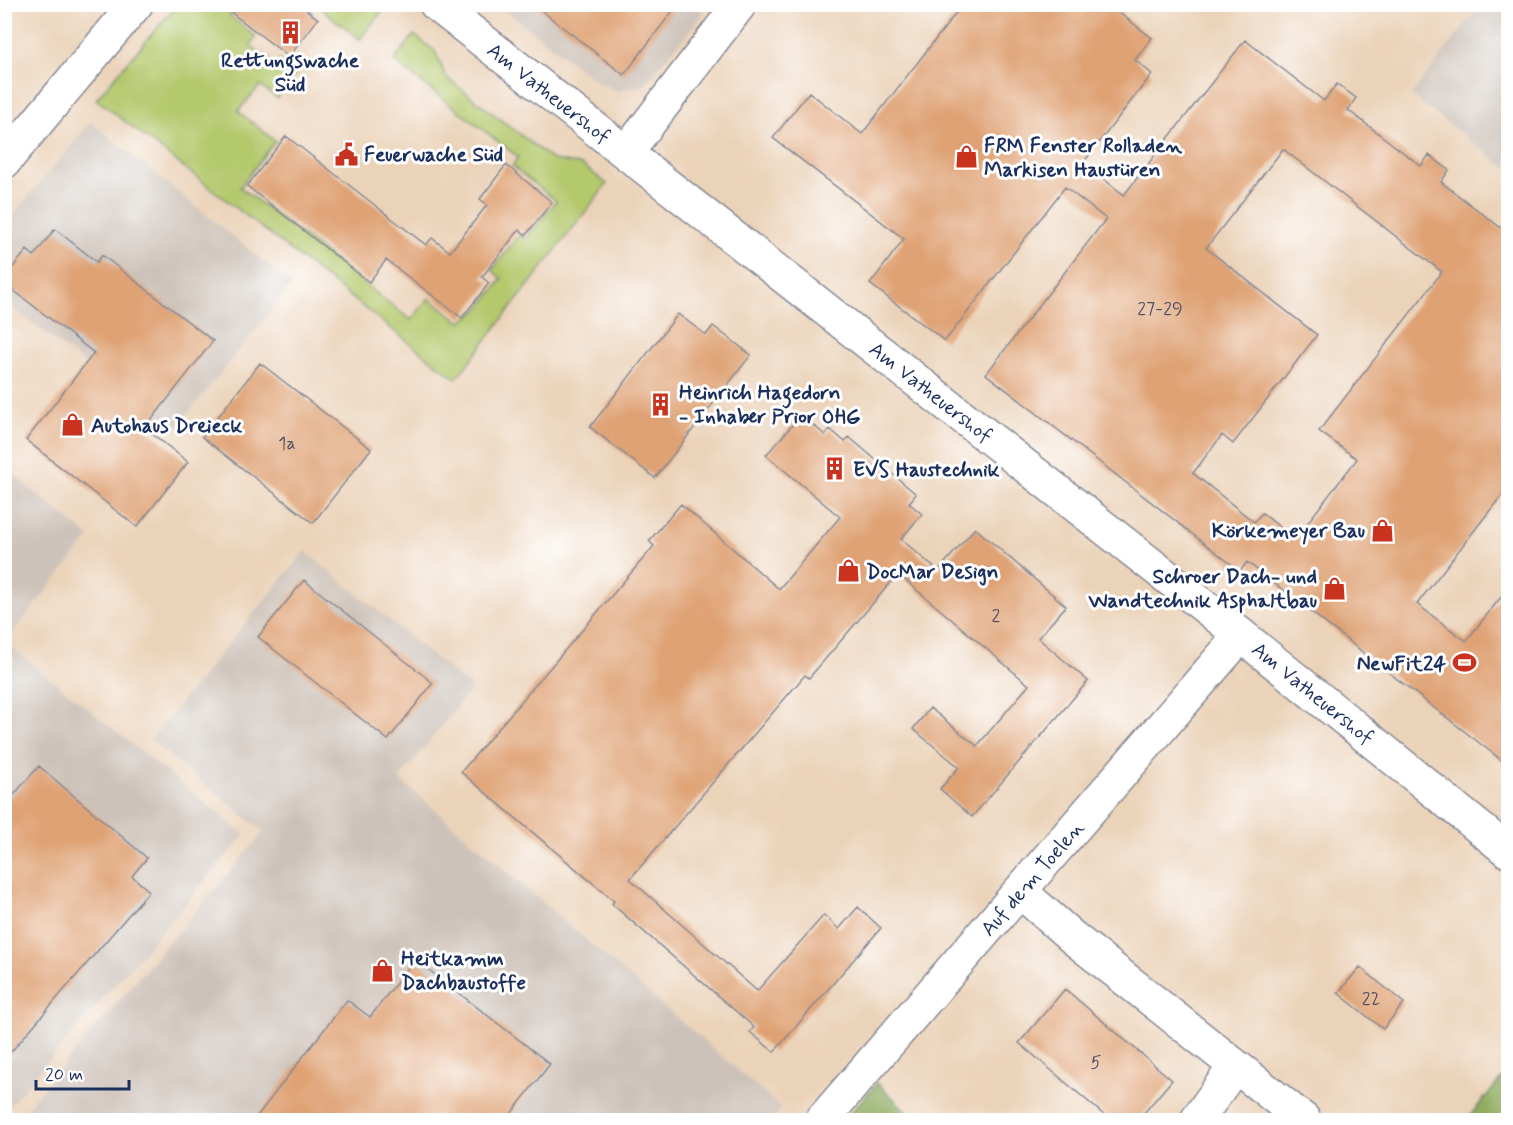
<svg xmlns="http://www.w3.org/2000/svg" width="1513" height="1125" font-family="Mynerve,sans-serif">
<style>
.built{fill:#ebd3b9}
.industrial{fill:#cdc2b9}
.green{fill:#b4c86c;stroke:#687c65;stroke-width:1.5}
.forest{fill:#8fac60;stroke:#556e5f;stroke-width:1.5}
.building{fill:#dfa275;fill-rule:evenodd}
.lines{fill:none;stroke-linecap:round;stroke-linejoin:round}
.minor-casing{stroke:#888994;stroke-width:36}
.minor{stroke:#fff;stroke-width:33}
.labels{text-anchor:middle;stroke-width:6;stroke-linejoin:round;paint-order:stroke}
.number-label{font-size:18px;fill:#4c4c64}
.poi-label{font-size:21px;font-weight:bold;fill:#1b2f5e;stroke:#fff;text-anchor:start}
.street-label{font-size:21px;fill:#1b2f5e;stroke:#fff}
</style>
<rect width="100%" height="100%" fill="#fff"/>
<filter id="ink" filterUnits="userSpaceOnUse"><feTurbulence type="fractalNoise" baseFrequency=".0167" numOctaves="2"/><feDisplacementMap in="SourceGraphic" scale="12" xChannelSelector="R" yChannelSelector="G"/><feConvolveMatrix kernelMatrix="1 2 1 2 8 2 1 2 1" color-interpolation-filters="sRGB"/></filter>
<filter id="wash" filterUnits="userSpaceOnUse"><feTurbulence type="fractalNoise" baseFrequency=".008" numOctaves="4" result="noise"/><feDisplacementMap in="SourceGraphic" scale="24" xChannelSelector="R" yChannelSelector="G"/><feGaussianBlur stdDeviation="1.35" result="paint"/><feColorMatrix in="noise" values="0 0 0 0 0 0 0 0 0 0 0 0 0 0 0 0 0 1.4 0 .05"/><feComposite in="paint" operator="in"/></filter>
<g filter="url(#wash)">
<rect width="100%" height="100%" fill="#f6e3ca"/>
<!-- built -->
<path class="built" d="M 5,5 L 1508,5 L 1508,1071 L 1466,1120 L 918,1120 L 876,1081 L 842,1120 L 5,1120 Z"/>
<!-- industrial -->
<path class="industrial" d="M 700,4 L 698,8 L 704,13 L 644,85 L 618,91 L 599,83 L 498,5 Z
M 1481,4 L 1508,5 L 1508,170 L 1411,95 Z
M 91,122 L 292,284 L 173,432 L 5,302 L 4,226 Z
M 5,468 L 90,537 L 5,642 L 245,835 L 5,1111 Z
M 305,551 L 472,688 L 399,779 L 782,1108 L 772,1120 L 16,1120 L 264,832 L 150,740 Z"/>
<!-- green -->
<path class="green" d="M 177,5 L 239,5 L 230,16 L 256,37 L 250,45 L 275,64 L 279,60 L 296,74 L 277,98 L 260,86 L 238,111 L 275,141 L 240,187 L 411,320 L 429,298 L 461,322 L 478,310 L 502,279 L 492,270 L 519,235 L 526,239 L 556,201 L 512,166 L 518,157 L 394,61 L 414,35 L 435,51 L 446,77 L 553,160 L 582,165 L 607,184 L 456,379 L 96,99 Z
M 316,5 L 375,5 L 383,10 L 360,39 Z"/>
<!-- forest -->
<path class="forest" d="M 1508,1071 L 1508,1120 L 1466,1120 Z
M 877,1083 L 916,1120 L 844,1120 Z"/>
<g id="blocks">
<!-- building -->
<path class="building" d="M 220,4 L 299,4 L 318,19 L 289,57 Z
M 533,4 L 678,4 L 624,75 Z
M 963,4 L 1108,4 L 1152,38 L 1135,60 L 1152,74 L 1083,163 L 1124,195 L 1245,40 L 1324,101 L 1337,84 L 1356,98 L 1348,110 L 1421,166 L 1429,155 L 1449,170 L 1441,182 L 1509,234 L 1509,486 L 1417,604 L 1466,641 L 1509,587 L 1509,766 L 1247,562 L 1240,571 L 986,374 L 1106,219 L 1065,187 L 945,341 L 870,284 L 904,239 L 773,138 L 809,92 L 862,134 ZM 1283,149 L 1442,272 L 1319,431 L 1357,459 L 1295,539 L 1262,513 L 1254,522 L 1193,473 L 1222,435 L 1233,444 L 1317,335 L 1206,248 Z
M 286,136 L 426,245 L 432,238 L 450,252 L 487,205 L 480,199 L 506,165 L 552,202 L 526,235 L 519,230 L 482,277 L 489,283 L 462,318 L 386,260 L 369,282 L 247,186 Z
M 55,229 L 97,262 L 102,255 L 213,341 L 145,428 L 188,462 L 137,527 L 26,440 L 94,353 L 4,283 L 4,278 L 27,250 L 34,256 Z
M 678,314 L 706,335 L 713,326 L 751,355 L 655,478 L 590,427 Z
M 260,363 L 371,449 L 313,523 L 202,437 Z
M 801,415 L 825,435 L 830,429 L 845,442 L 849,437 L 916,494 L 909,503 L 922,514 L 901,539 L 938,571 L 975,528 L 1066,606 L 1038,638 L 1088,681 L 972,817 L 940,789 L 959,767 L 913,729 L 930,708 L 977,746 L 1029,685 L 898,574 L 809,678 L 805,675 L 630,879 L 757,991 L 824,915 L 839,929 L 858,907 L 881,928 L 774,1052 L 750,1032 L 754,1027 L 612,904 L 614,901 L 461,772 L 654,546 L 649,541 L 681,504 L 779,589 L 840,517 L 766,455 Z
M 304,580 L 433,683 L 388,740 L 258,637 Z
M 39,766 L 147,858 L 132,876 L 149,891 L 4,1060 L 4,806 Z
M 415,959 L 550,1064 L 506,1120 L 254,1120 L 347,1000 L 370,1017 Z
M 1360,967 L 1404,1003 L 1383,1029 L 1338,993 Z
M 1065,989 L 1172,1080 L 1138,1120 L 1110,1120 L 1019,1043 Z"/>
</g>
</g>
<g filter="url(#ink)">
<use href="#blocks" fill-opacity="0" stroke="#888994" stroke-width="1.5"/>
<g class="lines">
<defs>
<path id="minor" d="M 436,4 L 1241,635 L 1508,851
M 626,153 L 740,4
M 4,162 L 136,4
M 1020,891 L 1072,937 L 1304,1120
M 822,1120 L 1241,635
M 1197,1120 L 1235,1066"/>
</defs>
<!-- minor casing -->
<use href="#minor" class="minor-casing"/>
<!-- minor -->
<use href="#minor" class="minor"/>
</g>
</g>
<!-- icons -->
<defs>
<symbol id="building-bare" viewBox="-9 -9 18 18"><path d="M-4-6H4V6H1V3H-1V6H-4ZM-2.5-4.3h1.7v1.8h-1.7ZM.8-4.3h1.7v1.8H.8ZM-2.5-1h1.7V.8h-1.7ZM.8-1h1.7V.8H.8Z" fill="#c8321e" stroke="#fff" stroke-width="2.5" paint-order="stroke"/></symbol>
<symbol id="civic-bare" viewBox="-9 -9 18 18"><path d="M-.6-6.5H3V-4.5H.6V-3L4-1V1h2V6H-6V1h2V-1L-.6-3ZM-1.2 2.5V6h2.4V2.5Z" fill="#c8321e" stroke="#fff" stroke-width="2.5" paint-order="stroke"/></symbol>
<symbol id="shop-bare" viewBox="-9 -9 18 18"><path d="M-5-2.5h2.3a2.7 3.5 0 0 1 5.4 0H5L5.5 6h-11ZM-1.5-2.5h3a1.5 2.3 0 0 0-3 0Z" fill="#c8321e" stroke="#fff" stroke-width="2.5" paint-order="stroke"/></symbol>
<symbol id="stadium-bare" viewBox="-9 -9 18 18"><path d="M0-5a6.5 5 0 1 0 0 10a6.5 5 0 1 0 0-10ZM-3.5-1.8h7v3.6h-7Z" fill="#c8321e" stroke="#fff" stroke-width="2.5" paint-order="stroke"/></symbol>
</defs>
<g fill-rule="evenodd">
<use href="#building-bare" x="274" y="16" width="33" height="33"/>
<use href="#civic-bare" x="330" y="138" width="33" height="33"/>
<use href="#shop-bare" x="950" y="140" width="33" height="33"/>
<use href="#building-bare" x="644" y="388" width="33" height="33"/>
<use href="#shop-bare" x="56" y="408" width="33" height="33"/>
<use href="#building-bare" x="818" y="452" width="33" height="33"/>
<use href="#shop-bare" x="1366" y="514" width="33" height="33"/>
<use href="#shop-bare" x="832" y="554" width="33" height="33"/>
<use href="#shop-bare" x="1318" y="572" width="33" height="33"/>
<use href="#stadium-bare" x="1448" y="646" width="33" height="33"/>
<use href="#shop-bare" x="366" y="954" width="33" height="33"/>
</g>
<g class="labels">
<!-- number labels -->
<g class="number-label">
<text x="1160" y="314">27-29</text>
<text x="287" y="449">1a</text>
<text x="996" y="621">2</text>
<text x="1371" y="1004">22</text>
<text x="1096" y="1068">5</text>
</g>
<!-- poi labels -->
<g class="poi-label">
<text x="290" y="67" text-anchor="middle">Rettungswache<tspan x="290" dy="24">Süd</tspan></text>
<text x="984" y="152">FRM Fenster Rolladen<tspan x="984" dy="24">Markisen Haustüren</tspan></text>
<text x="364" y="161">Feuerwache Süd</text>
<text x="679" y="399">Heinrich Hagedorn<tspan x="679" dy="24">- Inhaber Prior OHG</tspan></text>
<text x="91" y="432">Autohaus Dreieck</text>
<text x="853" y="476">EVS Haustechnik</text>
<text x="1365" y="537" text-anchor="end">Körkemeyer Bau</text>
<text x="866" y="578">DocMar Design</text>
<text x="1317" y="583" text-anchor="end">Schroer Dach- und<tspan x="1317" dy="24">Wandtechnik Asphaltbau</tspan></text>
<text x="1446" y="670" text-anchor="end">NewFit24</text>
<text x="401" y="965">Heitkamm<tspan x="401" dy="24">Dachbaustoffe</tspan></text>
</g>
<!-- street labels -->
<g class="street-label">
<text transform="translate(549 93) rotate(38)" y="7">Am Vatheuershof</text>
<text transform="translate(931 392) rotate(38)" y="7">Am Vatheuershof</text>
<text transform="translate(1313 693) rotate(39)" y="7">Am Vatheuershof</text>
<text transform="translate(1032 878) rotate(-49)" y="7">Auf dem Toelen</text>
</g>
</g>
<!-- margin -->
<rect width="1513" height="1125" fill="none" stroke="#fff" stroke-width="24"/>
<!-- scale -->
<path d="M36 1080v9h93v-9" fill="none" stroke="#1b2f5e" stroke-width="3"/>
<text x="45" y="1080" font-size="18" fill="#1b2f5e" stroke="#ffffff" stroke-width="4.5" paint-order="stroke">20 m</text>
</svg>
